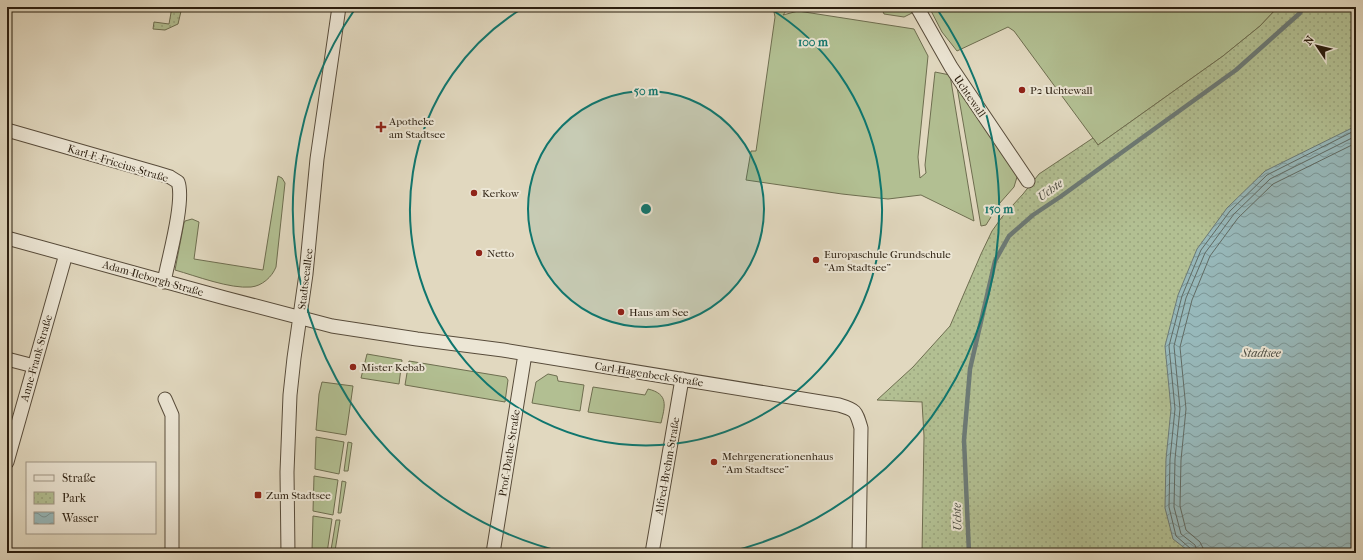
<svg xmlns="http://www.w3.org/2000/svg" width="1363" height="560" font-family="'IM FELL French Canon',serif">
<style>
.green{fill:#b2bf92;stroke:#6e6e50}
.park{fill:url(#park-dots);stroke:#6e6e50}
.water{fill:url(#water-waves);stroke:#6c7a76}
.lines{fill:none;stroke-linecap:round;stroke-linejoin:round}
.shore{stroke:#616b64;stroke-width:1}
.stream{stroke:#6c7a76;stroke-width:4.5}
.minor-casing{stroke:#584c3b;stroke-width:15}
.minor{stroke:#ece6d5;stroke-width:13}
.ring{fill:none;stroke:#0f766e;stroke-width:2}
.poi-dot{fill:#8f2418;stroke:#ece6d5;stroke-width:1.5}
.labels{text-anchor:middle;stroke-width:4;stroke-linejoin:round;paint-order:stroke}
.poi-label{font-size:11px;fill:#2b1e0f;stroke:#ece6d5;text-anchor:start}
.street-label{font-size:11px;fill:#2b1e0f;stroke:#ece6d5}
.water-label{font-size:12px;font-style:italic;fill:#4b4c42;stroke:#ece6d5}
.centre{fill:#0f766e;stroke:#ece6d5;stroke-width:2}
.ring-label{font-size:12px;text-anchor:middle;font-weight:bold;fill:#0f766e;stroke:#ece6d5;stroke-width:4;stroke-linejoin:round;paint-order:stroke}
</style>
<defs>
<pattern id="park-dots" width="8" height="8" patternUnits="userSpaceOnUse"><rect width="8" height="8" fill="#b2bf92"/><path d="M2 2h.1M6 6h.1" fill="none" stroke="#99a47d" stroke-width="1.8" stroke-linecap="round"/></pattern>
<pattern id="water-waves" width="16" height="10" patternUnits="userSpaceOnUse"><rect width="16" height="10" fill="#97b8ba"/><path d="M0 5q4-4 8 0t8 0" fill="none" stroke="#7b9596"/></pattern>
</defs>
<rect width="100%" height="100%" fill="#e1d8bf"/>
<filter id="stains"><feTurbulence type="fractalNoise" baseFrequency=".005" numOctaves="4"/><feColorMatrix values="0 0 0 0 .2 0 0 0 0 .09 0 0 0 0 .02 0 0 0 .5 -.17"/></filter>
<radialGradient id="worn" r=".72"><stop offset=".6" stop-color="#630" stop-opacity="0"/><stop offset="1" stop-color="#630" stop-opacity=".3"/></radialGradient>
<!-- green -->
<path class="green" d="M 773,7 L 789,7 L 783,15 L 798,11 L 914,29 L 928,56 L 918,157 L 920,178 L 926,173 L 925,165 L 935,72 L 950,75 L 974,221 L 921,195 L 888,199 L 842,194 L 746,180 L 751,151 L 756,151 L 775,17 Z
M 881,7 L 910,7 L 912,13 L 904,17 L 884,14 Z
M 929,7 L 1278,7 L 1260,26 L 1223,56 L 1098,145 L 1014,31 L 1008,27 L 957,51 L 942,32 Z
M 957,87 L 1015,171 L 1017,177 L 1014,187 L 999,204 L 986,225 L 981,226 Z
M 278,176 L 282,178 L 285,183 L 276,267 C 272,277 262,286 251,287 C 230,289 196,276 175,270 L 184,223 L 185,221 L 192,219 L 199,222 L 194,259 L 263,270 Z
M 367,354 L 402,360 L 399,384 L 361,378 Z
M 409,361 L 506,377 L 508,380 L 505,402 L 405,385 Z
M 548,374 L 557,376 L 558,381 L 584,385 L 580,411 L 532,403 L 536,382 Z
M 322,382 L 353,386 L 346,435 L 316,430 L 319,394 Z
M 593,387 L 645,395 L 648,389 C 669,394 665,406 661,423 L 588,412 Z
M 316,437 L 344,442 L 339,474 L 315,469 Z
M 348,442 L 352,443 L 348,471 L 344,471 Z
M 314,476 L 338,480 L 333,515 L 313,511 Z
M 342,481 L 346,482 L 341,513 L 338,513 Z
M 313,516 L 332,519 L 327,553 L 312,551 Z
M 336,520 L 340,520 L 335,551 L 331,550 Z"/>
<!-- park -->
<path class="park" d="M 172,7 L 182,7 L 178,24 L 165,30 L 153,29 L 154,22 L 169,24 Z
M 1278,7 L 1356,7 L 1356,553 L 922,553 L 924,436 L 922,402 L 877,400 L 913,367 L 950,326 L 981,254 L 992,231 L 1002,217 L 1023,194 L 1039,174 L 1093,138 L 1098,145 L 1223,56 L 1260,26 Z"/>
<!-- water -->
<path class="water" d="M 1356,126 L 1356,553 L 1191,553 L 1173,539 L 1165,508 L 1166,459 L 1171,409 L 1165,346 L 1178,295 L 1197,249 L 1227,208 L 1265,171 Z"/>
<g class="lines">
<!-- shore -->
<path class="shore" d="M 1193,553 L 1191,549 L 1176,536 L 1169,507 L 1170,459 L 1175,409 L 1169,346 L 1182,296 L 1201,250 L 1230,211 L 1267,175 L 1356,130
M 1198,553 L 1195,545 L 1181,534 L 1174,507 L 1175,459 L 1180,409 L 1174,346 L 1186,298 L 1205,253 L 1234,214 L 1270,179 L 1356,136
M 1204,553 L 1203,548 L 1200,542 L 1186,530 L 1180,506 L 1181,460 L 1186,409 L 1180,347 L 1192,300 L 1210,256 L 1238,218 L 1273,184 L 1356,143"/>
<!-- stream -->
<path class="stream" d="M 969,553 L 964,440 L 970,369 L 995,261 L 1009,236 L 1033,215 L 1060,197 L 1236,70 L 1300,13 L 1303,7"/>
<defs>
<path id="minor" d="M 917,7 L 951,67 L 1028,181
M 7,130 L 157,173 L 170,177 L 178,182 C 185,201 168,260 164,282
M 7,238 L 225,298 L 332,326 L 417,339 L 503,350 L 839,405 C 856,410 856,411 861,428 L 859,553
M 7,359 L 34,366
M 165,399 L 172,415 L 172,553
M 7,462 L 66,254
M 288,553 L 287,472 L 290,395 L 294,358 L 306,274 L 317,159 L 339,7
M 493,553 L 525,354
M 652,553 L 682,379"/>
</defs>
<!-- minor casing -->
<use href="#minor" class="minor-casing"/>
<!-- minor -->
<use href="#minor" class="minor"/>
</g>
<!-- distance rings -->
<circle cx="646" cy="209" r="118" fill="#0f766e" fill-opacity=".12"/>
<g class="ring">
<circle cx="646" cy="209" r="118"/>
<path d="M769 8A236 236 0 1 1 523 8"/>
<path d="M567 553A353 353 0 0 1 355 9M937 9A353 353 0 0 1 725 553"/>
</g>
<!-- markers -->
<g class="poi-dot">
<circle cx="1022" cy="90" r="4"/>
<path d="M379 121h4v4h4v4h-4v4h-4v-4h-4v-4h4z"/>
<circle cx="474" cy="193" r="4"/>
<circle cx="479" cy="253" r="4"/>
<circle cx="816" cy="260" r="4"/>
<circle cx="621" cy="312" r="4"/>
<circle cx="353" cy="367" r="4"/>
<circle cx="714" cy="462" r="4"/>
<rect x="254" y="491" width="8" height="8" rx="2"/>
</g>
<g class="labels">
<!-- poi labels -->
<g class="poi-label">
<text x="1030" y="94">P2 Uchtewall</text>
<text x="389" y="125">Apotheke<tspan x="389" dy="13">am Stadtsee</tspan></text>
<text x="482" y="197">Kerkow</text>
<text x="487" y="257">Netto</text>
<text x="824" y="258">Europaschule Grundschule<tspan x="824" dy="13">"Am Stadtsee"</tspan></text>
<text x="629" y="316">Haus am See</text>
<text x="361" y="371">Mister Kebab</text>
<text x="722" y="460">Mehrgenerationenhaus<tspan x="722" dy="13">"Am Stadtsee"</tspan></text>
<text x="266" y="499">Zum Stadtsee</text>
</g>
<!-- street labels -->
<g class="street-label">
<text transform="translate(970 96) rotate(56)" y="4">Uchtewall</text>
<text transform="translate(118 163) rotate(17)" y="4">Karl-F.-Friccius-Straße</text>
<text transform="translate(153 278) rotate(16)" y="4">Adam-Ileborgh-Straße</text>
<text transform="translate(305 279) rotate(-83)" y="4">Stadtseeallee</text>
<text transform="translate(36 358) rotate(-74)" y="4">Anne-Frank-Straße</text>
<text transform="translate(649 374) rotate(9)" y="4">Carl-Hagenbeck-Straße</text>
<text transform="translate(509 453) rotate(-81)" y="4">Prof.-Dathe-Straße</text>
<text transform="translate(667 466) rotate(-80)" y="4">Alfred-Brehm-Straße</text>
</g>
<!-- water labels -->
<g class="water-label">
<text transform="translate(1050 190) rotate(-36)" y="4">Uchte</text>
<text x="1261" y="357">Stadtsee</text>
<text transform="translate(957 517) rotate(-92)" y="4">Uchte</text>
</g>
</g>
<circle cx="646" cy="209" r="6" class="centre"/>
<g class="ring-label">
<text x="813" y="46">100 m</text>
<text x="646" y="95">50 m</text>
<text x="999" y="213">150 m</text>
</g>
<!-- margin -->
<rect width="1363" height="560" fill="none" stroke="#e1d8bf" stroke-width="24"/>
<rect x="8" y="8" width="1347" height="544" fill="none" stroke="#2b1e0f" stroke-width="2"/>
<rect x="12" y="12" width="1339" height="536" fill="none" stroke="#2b1e0f"/>
<!-- legend -->
<rect x="26" y="462" width="130" height="72" fill="#ece6d5" stroke="#9f9686"/>
<rect x="34" y="475" width="20" height="6" fill="#ece6d5" stroke="#9f9686"/>
<text x="62" y="482" font-size="12" fill="#2b1e0f">Straße</text>
<rect x="34" y="492" width="20" height="12" fill="url(#park-dots)" stroke="#9f9686"/>
<text x="62" y="502" font-size="12" fill="#2b1e0f">Park</text>
<rect x="34" y="512" width="20" height="12" fill="url(#water-waves)" stroke="#9f9686"/>
<text x="62" y="522" font-size="12" fill="#2b1e0f">Wasser</text>
<!-- north arrow -->
<g transform="translate(1317 46) rotate(305)" stroke="#ece6d5" stroke-width="3" paint-order="stroke">
<path d="M0-3L7 15L0 10L-7 15Z" fill="#2b1e0f"/>
<text y="-6" font-size="11" font-weight="bold" text-anchor="middle" fill="#2b1e0f">N</text>
</g>
<rect width="100%" height="100%" filter="url(#stains)"/>
<rect width="100%" height="100%" fill="url(#worn)"/>
</svg>
